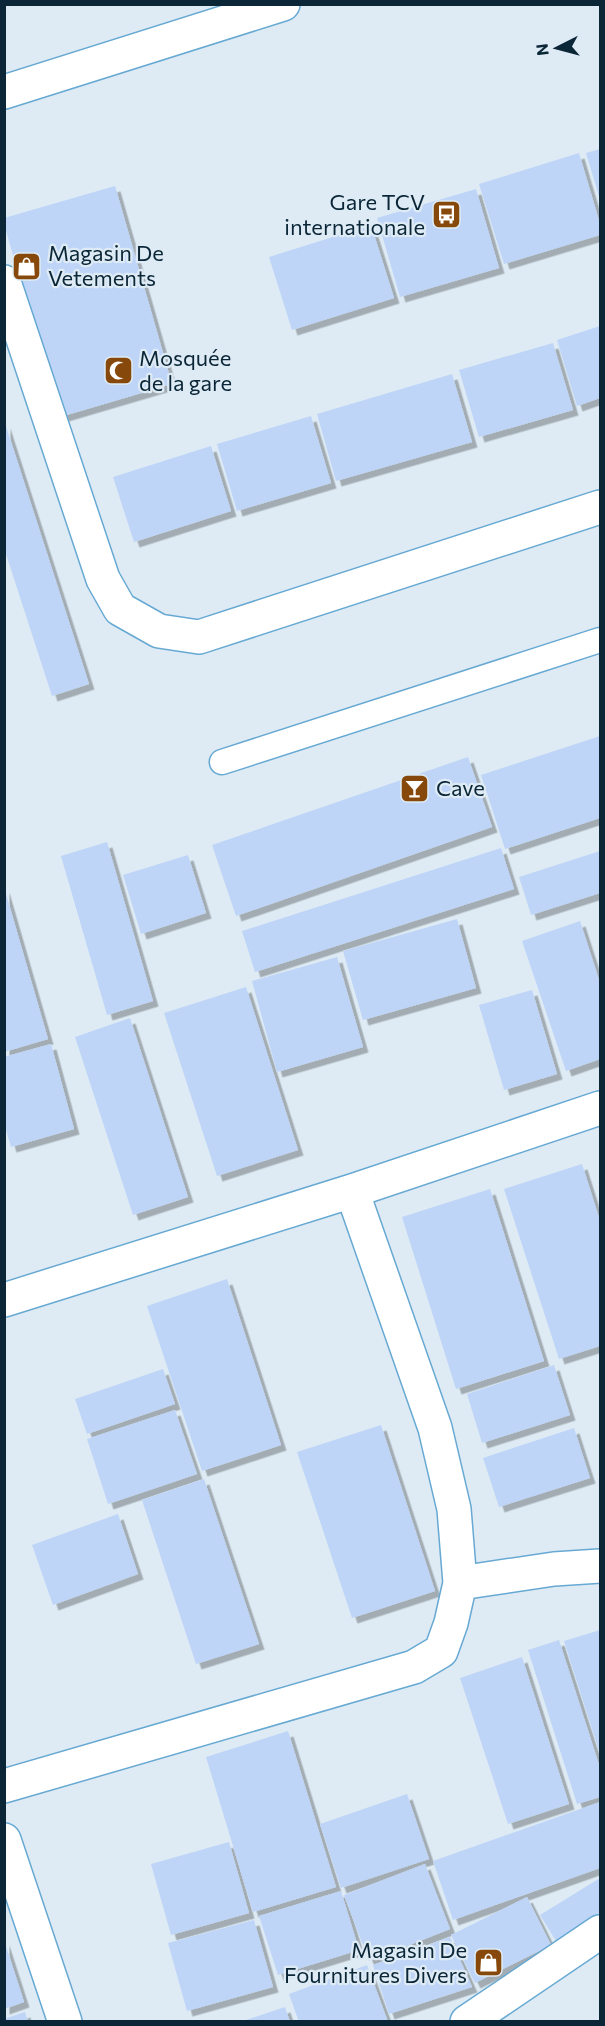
<svg xmlns="http://www.w3.org/2000/svg" width="605" height="2026" font-family="Commissioner,sans-serif">
<style>
.building{fill:#bed5f8;filter:url(#shadow)}
.lines{fill:none;stroke-linecap:round;stroke-linejoin:round}
.service-casing{stroke:#67a9d3;stroke-width:27}
.minor-casing{stroke:#67a9d3;stroke-width:36}
.service{stroke:#fff;stroke-width:24}
.minor{stroke:#fff;stroke-width:33}
.labels{text-anchor:middle;stroke-width:4.5;stroke-linejoin:round;paint-order:stroke}
.poi-label{font-size:22px;fill:#0a2637;stroke:#deebf4;text-anchor:start}
</style>
<defs>
<filter id="shadow"><feDropShadow dx="5.5" dy="5.5" stdDeviation="0" flood-color="#0004"/></filter>
</defs>
<rect width="100%" height="100%" fill="#deebf4"/>
<!-- building -->
<path class="building" d="M 600,149 L 600,200 L 586,153 Z
M 579,153 L 600,224 L 600,235 L 504,264 L 479,184 Z
M 115,186 L 172,384 L 60,417 L 4,224 L 4,218 Z
M 476,189 L 499,268 L 400,297 L 377,218 Z
M 371,225 L 394,298 L 292,330 L 269,257 Z
M 600,326 L 600,398 L 577,406 L 557,340 Z
M 553,343 L 573,410 L 479,437 L 459,370 Z
M 452,374 L 472,442 L 336,481 L 317,414 Z
M 311,416 L 331,483 L 237,511 L 217,444 Z
M 5,423 L 89,684 L 52,696 L 4,548 Z
M 211,446 L 231,511 L 134,542 L 113,477 Z
M 600,736 L 600,818 L 505,849 L 481,775 Z
M 468,757 L 492,827 L 236,916 L 212,845 Z
M 107,842 L 153,1001 L 107,1015 L 61,856 Z
M 501,848 L 514,889 L 255,972 L 242,931 Z
M 600,851 L 600,893 L 531,915 L 519,877 Z
M 188,855 L 206,913 L 141,934 L 123,875 Z
M 4,887 L 48,1039 L 4,1052 Z
M 457,919 L 476,988 L 363,1020 L 343,951 Z
M 580,921 L 600,983 L 600,1059 L 566,1071 L 522,941 Z
M 337,957 L 363,1047 L 277,1072 L 252,981 Z
M 246,987 L 298,1150 L 217,1176 L 164,1013 Z
M 532,990 L 557,1074 L 504,1090 L 479,1005 Z
M 130,1018 L 188,1197 L 133,1215 L 75,1037 Z
M 51,1044 L 74,1129 L 11,1147 L 4,1123 L 4,1057 Z
M 582,1164 L 600,1221 L 600,1346 L 559,1359 L 504,1189 Z
M 490,1189 L 544,1361 L 456,1389 L 402,1217 Z
M 227,1279 L 281,1445 L 202,1471 L 147,1306 Z
M 554,1365 L 570,1415 L 482,1443 L 467,1394 Z
M 163,1369 L 175,1404 L 87,1434 L 75,1399 Z
M 175,1410 L 197,1474 L 108,1504 L 87,1439 Z
M 381,1425 L 435,1591 L 352,1618 L 297,1452 Z
M 574,1428 L 590,1478 L 499,1507 L 483,1458 Z
M 204,1479 L 259,1644 L 196,1664 L 142,1500 Z
M 118,1514 L 138,1574 L 53,1605 L 32,1545 Z
M 600,1630 L 600,1754 L 564,1641 Z
M 559,1640 L 600,1768 L 600,1797 L 577,1804 L 528,1650 Z
M 522,1657 L 569,1804 L 508,1824 L 460,1678 Z
M 288,1731 L 336,1887 L 253,1912 L 206,1757 Z
M 407,1794 L 429,1859 L 341,1888 L 320,1824 Z
M 600,1802 L 600,1868 L 453,1920 L 433,1861 Z
M 229,1842 L 249,1913 L 171,1935 L 151,1864 Z
M 425,1864 L 450,1929 L 369,1961 L 344,1895 Z
M 600,1878 L 600,1914 L 556,1941 L 540,1915 Z
M 341,1891 L 359,1950 L 278,1975 L 259,1916 Z
M 527,1897 L 551,1945 L 475,1983 L 451,1935 Z
M 254,1920 L 273,1987 L 187,2011 L 168,1943 Z
M 450,1937 L 472,1987 L 389,2014 L 373,1965 Z
M 4,1940 L 24,2002 L 4,2009 Z
M 367,1965 L 388,2022 L 299,2022 L 289,1994 Z
M 285,2007 L 290,2022 L 243,2022 L 243,2021 Z
M 25,2012 L 28,2022 L 4,2022 L 4,2019 Z"/>
<g class="lines">
<defs>
<path id="service" d="M 222,762 L 600,640"/>
<path id="minor" d="M 4,92 L 283,4
M 4,282 L 103,579 L 120,609 L 159,631 L 199,637 L 600,507
M 4,1300 L 352,1191 L 600,1108
M 460,1583 L 554,1569 L 600,1566
M 4,1786 L 414,1667 L 441,1651 L 451,1623 L 460,1583 L 454,1509 L 435,1428 L 352,1191
M 4,1840 L 65,2022
M 467,2022 L 600,1932"/>
</defs>
<!-- service casing -->
<use href="#service" class="service-casing"/>
<!-- minor casing -->
<use href="#minor" class="minor-casing"/>
<!-- service -->
<use href="#service" class="service"/>
<!-- minor -->
<use href="#minor" class="minor"/>
</g>
<!-- icons -->
<defs>
<symbol id="bus-square" viewBox="-11 -11 22 22"><rect x="-9" y="-9" width="18" height="18" rx="4" fill="#87490b" stroke="#deebf4"/><path d="M-5-6H5V4H4V6H2V4H-2V6H-4V4H-5ZM-3.5-4V0h7V-4ZM-3.5 1.2v1.5H-2V1.2ZM2 1.2v1.5H3.5V1.2Z" fill="#fff"/></symbol>
<symbol id="shop-square" viewBox="-11 -11 22 22"><rect x="-9" y="-9" width="18" height="18" rx="4" fill="#87490b" stroke="#deebf4"/><path d="M-5-2.5h2.3a2.7 3.5 0 0 1 5.4 0H5L5.5 6h-11ZM-1.5-2.5h3a1.5 2.3 0 0 0-3 0Z" fill="#fff"/></symbol>
<symbol id="mosque-square" viewBox="-11 -11 22 22"><rect x="-9" y="-9" width="18" height="18" rx="4" fill="#87490b" stroke="#deebf4"/><path d="M3.5-4.9A6 6 0 1 0 3.5 4.9A5 5 0 1 1 3.5-4.9Z" fill="#fff"/></symbol>
<symbol id="bar-square" viewBox="-11 -11 22 22"><rect x="-9" y="-9" width="18" height="18" rx="4" fill="#87490b" stroke="#deebf4"/><path d="M-6-5H6L.8 .8V4.5H3.5V6h-7V4.5H-.8V.8Z" fill="#fff"/></symbol>
</defs>
<g fill-rule="evenodd">
<use href="#bus-square" x="430" y="198" width="33" height="33"/>
<use href="#shop-square" x="10" y="250" width="33" height="33"/>
<use href="#mosque-square" x="102" y="354" width="33" height="33"/>
<use href="#bar-square" x="398" y="772" width="33" height="33"/>
<use href="#shop-square" x="472" y="1946" width="33" height="33"/>
</g>
<g class="labels">
<!-- poi labels -->
<g class="poi-label">
<text x="425" y="210" text-anchor="end">Gare TCV<tspan x="425" dy="25">internationale</tspan></text>
<text x="48" y="261">Magasin De<tspan x="48" dy="25">Vetements</tspan></text>
<text x="139" y="366">Mosquée<tspan x="139" dy="25">de la gare</tspan></text>
<text x="436" y="796">Cave</text>
<text x="467" y="1958" text-anchor="end">Magasin De<tspan x="467" dy="25">Fournitures Divers</tspan></text>
</g>
</g>
<!-- border -->
<rect width="605" height="2026" fill="none" stroke="#0a2637" stroke-width="12"/>
<!-- north arrow -->
<g transform="translate(557 48) rotate(264)" stroke="#deebf4" stroke-width="4.5" paint-order="stroke">
<path d="M0-4.5L10 22L0 15L-10 22Z" fill="#0a2637"/>
<text y="-9" font-size="16" font-weight="bold" text-anchor="middle" fill="#0a2637">N</text>
</g>
</svg>
